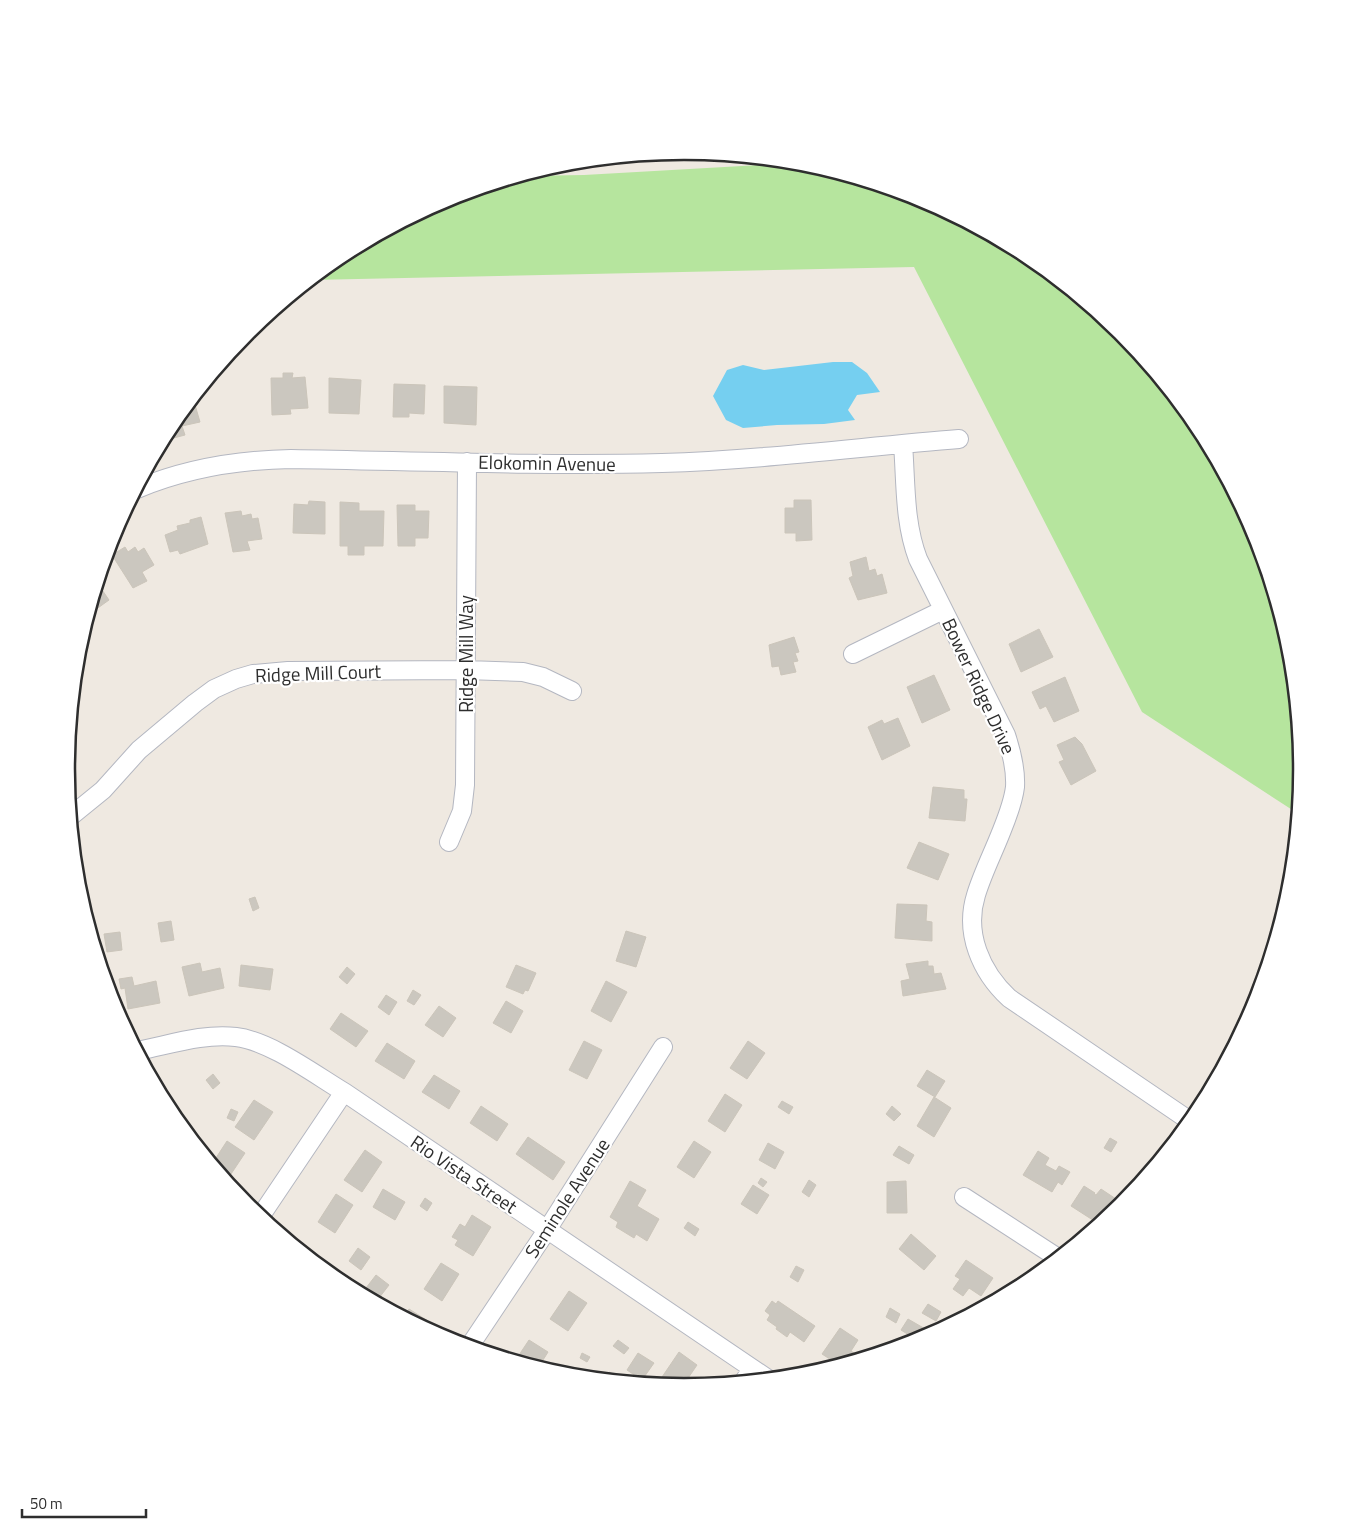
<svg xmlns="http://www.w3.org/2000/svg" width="1368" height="1539" font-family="'Titillium Web',sans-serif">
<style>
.green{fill:#b6e59e}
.water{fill:#75cff0}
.building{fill:#cbc7bf;stroke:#cbc5ba}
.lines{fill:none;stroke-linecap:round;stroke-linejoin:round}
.street-casing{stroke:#b4b7c1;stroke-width:20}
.street{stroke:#fff;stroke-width:18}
.labels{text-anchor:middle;stroke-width:4.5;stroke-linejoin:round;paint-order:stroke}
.street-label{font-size:19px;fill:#2e2e2e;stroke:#fff}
.rim{fill:none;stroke:#2e2e2e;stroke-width:2.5}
</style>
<rect width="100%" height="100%" fill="#efe9e1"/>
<!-- green -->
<path class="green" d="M 795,163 L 805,164 L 921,199 L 1027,256 L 1121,333 L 1198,427 L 1255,533 L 1290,649 L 1302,770 L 1297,813 L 1142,712 L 914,267 L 311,280 L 341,256 L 448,199 L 524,176 L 584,175 Z"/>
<!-- water -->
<path class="water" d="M 833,362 L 852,362 L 867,373 L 880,392 L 857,395 L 848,410 L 855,420 L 824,424 L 777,425 L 743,428 L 726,420 L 713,396 L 727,370 L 743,365 L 764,370 Z"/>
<!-- building -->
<path class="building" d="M 283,373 L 293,373 L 292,378 L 305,377 L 308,408 L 290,409 L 291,414 L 272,415 L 271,378 L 283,378 Z
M 329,378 L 361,380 L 359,414 L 329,413 Z
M 394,384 L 425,385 L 424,414 L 409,413 L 409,417 L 393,417 Z
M 444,386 L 477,387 L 476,425 L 444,423 Z
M 193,398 L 200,422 L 182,426 L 185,435 L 166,440 L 165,436 L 171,426 Z
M 794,500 L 811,500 L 812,540 L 796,541 L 796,533 L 785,533 L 785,508 L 794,508 Z
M 309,501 L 325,502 L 325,534 L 293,533 L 294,504 L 308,505 Z
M 340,502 L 359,503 L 359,511 L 384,511 L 383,546 L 364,546 L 364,555 L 348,555 L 348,546 L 340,546 Z
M 397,505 L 415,505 L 415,511 L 429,511 L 428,538 L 415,538 L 415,546 L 398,546 Z
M 241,511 L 242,516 L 251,514 L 252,519 L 258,518 L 262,539 L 247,541 L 250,550 L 233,552 L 225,513 Z
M 201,517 L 208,544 L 180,554 L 178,550 L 170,552 L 165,535 L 178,530 L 177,526 L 190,523 L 190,520 Z
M 125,547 L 128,552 L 135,547 L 138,552 L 144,548 L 154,565 L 142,572 L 147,581 L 133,588 L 112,555 Z
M 866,557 L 869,571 L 875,569 L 877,576 L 882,574 L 887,593 L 858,600 L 849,578 L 853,576 L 850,562 Z
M 98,584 L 109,600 L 88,615 Z
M 1039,629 L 1053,657 L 1021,672 L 1009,644 Z
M 794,637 L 799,652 L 795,653 L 798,661 L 793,662 L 796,672 L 781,675 L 779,666 L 772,667 L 769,645 Z
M 934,675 L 950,710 L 922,723 L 907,687 Z
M 1065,677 L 1079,711 L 1054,722 L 1046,706 L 1040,709 L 1032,692 Z
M 898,718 L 910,746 L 882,760 L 868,727 L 882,720 L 884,724 Z
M 1075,737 L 1082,744 L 1096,771 L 1071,785 L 1059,762 L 1064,760 L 1057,745 Z
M 933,787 L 964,790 L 964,799 L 967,799 L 965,821 L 929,818 Z
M 919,842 L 949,854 L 938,880 L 907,868 Z
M 255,897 L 259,908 L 253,911 L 249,899 Z
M 897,904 L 927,905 L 926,921 L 932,922 L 932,941 L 895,938 Z
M 171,921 L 174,940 L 161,942 L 158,923 Z
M 626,931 L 646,937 L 636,967 L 616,961 Z
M 120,932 L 122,950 L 107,952 L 104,934 Z
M 928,961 L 928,966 L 933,966 L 934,974 L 941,973 L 946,989 L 903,996 L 901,981 L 910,979 L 906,964 Z
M 200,963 L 202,972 L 220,968 L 224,988 L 189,996 L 182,967 Z
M 241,965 L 273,969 L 270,990 L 239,986 Z
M 516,965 L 536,973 L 528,991 L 525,990 L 523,994 L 506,987 Z
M 347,967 L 355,974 L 347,984 L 339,977 Z
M 132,977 L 134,986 L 156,981 L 160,1003 L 128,1009 L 125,988 L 121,989 L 119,979 Z
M 606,981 L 627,992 L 611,1022 L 591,1011 Z
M 413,990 L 421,995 L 414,1005 L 407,1001 Z
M 386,995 L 397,1002 L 389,1015 L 378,1007 Z
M 506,1001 L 523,1011 L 511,1033 L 493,1023 Z
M 439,1006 L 456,1018 L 443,1037 L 425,1025 Z
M 341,1013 L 368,1031 L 356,1047 L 330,1029 Z
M 584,1041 L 602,1050 L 587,1079 L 569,1070 Z
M 748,1041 L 765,1053 L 747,1079 L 730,1068 Z
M 387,1043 L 415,1061 L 404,1079 L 375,1061 Z
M 927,1070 L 945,1081 L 935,1097 L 917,1086 Z
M 213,1074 L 220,1083 L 213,1089 L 206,1080 Z
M 434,1075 L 460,1091 L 449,1109 L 422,1092 Z
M 725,1094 L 742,1105 L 725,1132 L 708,1121 Z
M 934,1097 L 951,1108 L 934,1137 L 917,1126 Z
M 254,1100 L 273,1112 L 254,1140 L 235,1127 Z
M 782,1101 L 793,1107 L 789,1114 L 778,1107 Z
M 481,1106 L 508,1124 L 497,1141 L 470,1123 Z
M 892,1106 L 901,1114 L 894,1121 L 886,1114 Z
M 231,1109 L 238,1112 L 234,1121 L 227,1118 Z
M 528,1137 L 565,1162 L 553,1180 L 516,1154 Z
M 1110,1138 L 1117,1142 L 1111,1152 L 1104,1148 Z
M 227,1141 L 245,1153 L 227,1180 L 212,1164 Z
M 694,1141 L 711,1152 L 694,1178 L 677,1167 Z
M 768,1143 L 784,1152 L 775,1169 L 759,1160 Z
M 899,1146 L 914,1155 L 909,1164 L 893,1155 Z
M 365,1150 L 382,1162 L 362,1192 L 344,1180 Z
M 1038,1151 L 1049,1158 L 1045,1165 L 1056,1171 L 1059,1166 L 1070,1172 L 1062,1185 L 1058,1182 L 1052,1192 L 1023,1175 Z
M 761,1178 L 767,1182 L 763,1187 L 758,1183 Z
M 809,1180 L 816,1185 L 809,1197 L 802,1192 Z
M 630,1181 L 646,1190 L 637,1206 L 659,1219 L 647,1241 L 636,1234 L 634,1238 L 616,1227 L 618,1222 L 610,1217 Z
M 906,1181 L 907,1213 L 887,1213 L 887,1182 Z
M 753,1185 L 769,1195 L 757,1214 L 741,1204 Z
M 1084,1186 L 1095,1193 L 1094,1194 L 1096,1195 L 1101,1189 L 1116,1199 L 1099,1224 L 1071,1206 Z
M 383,1189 L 405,1202 L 395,1220 L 373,1207 Z
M 336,1194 L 353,1205 L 335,1233 L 318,1222 Z
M 425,1198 L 432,1203 L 427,1211 L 420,1206 Z
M 472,1215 L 491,1227 L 473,1256 L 455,1245 L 458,1240 L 452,1237 L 460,1224 L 465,1227 Z
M 688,1222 L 699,1229 L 695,1236 L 684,1228 Z
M 911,1234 L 936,1256 L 924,1270 L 899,1249 Z
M 358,1248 L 370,1257 L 361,1270 L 349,1261 Z
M 966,1260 L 993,1278 L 981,1296 L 969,1288 L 963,1296 L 953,1289 L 960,1279 L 955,1276 Z
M 441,1263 L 459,1274 L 442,1301 L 424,1289 Z
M 796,1266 L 804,1270 L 798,1282 L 790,1277 Z
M 376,1275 L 389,1285 L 379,1298 L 366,1288 Z
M 347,1276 L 358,1283 L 354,1290 L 342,1284 Z
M 365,1289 L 371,1294 L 368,1298 L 362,1294 Z
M 569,1291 L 587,1303 L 568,1331 L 550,1319 Z
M 772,1301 L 776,1304 L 778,1301 L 815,1326 L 804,1342 L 790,1332 L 787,1337 L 776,1329 L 777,1327 L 767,1320 L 770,1315 L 765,1311 Z
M 928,1304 L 941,1312 L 936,1321 L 922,1313 Z
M 890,1308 L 900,1314 L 896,1323 L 886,1317 Z
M 409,1309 L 428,1321 L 424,1328 L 404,1317 Z
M 908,1319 L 927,1330 L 922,1337 L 912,1331 L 909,1335 L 901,1330 Z
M 840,1328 L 858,1340 L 851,1351 L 861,1358 L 839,1365 L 822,1354 Z
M 529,1340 L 548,1352 L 538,1368 L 515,1361 Z
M 618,1340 L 629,1348 L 624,1354 L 613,1346 Z
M 679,1352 L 697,1365 L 682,1387 L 668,1386 L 660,1380 Z
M 582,1353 L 590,1357 L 587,1362 L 580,1358 Z
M 638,1353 L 654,1363 L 642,1380 L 627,1370 Z
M 609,1372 L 625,1381 L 624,1381 L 604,1379 Z"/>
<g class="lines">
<defs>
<path id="street" d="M 903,444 C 906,483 904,522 918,559 L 1006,735 C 1012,753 1016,769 1015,787 C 1013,804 1006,820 1000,835 C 992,855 982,875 976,895 C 964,933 981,972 1009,998 L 1190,1121
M 137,489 C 187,468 238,460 291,459 C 415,461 538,466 662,463 C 761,460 860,447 959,439
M 853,654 L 943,610
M 71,816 L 103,790 L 139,750 L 195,703 L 214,689 L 236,679 L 253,674 L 288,671 L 466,670 L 523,672 L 543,677 L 572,691
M 449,842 L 462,811 L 465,785 L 467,462
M 137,1051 C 169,1045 203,1033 236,1037 C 270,1041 314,1074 344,1092 L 768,1379
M 964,1197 L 1058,1258
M 260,1217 L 344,1092
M 469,1347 L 547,1230 L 663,1047
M 744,1381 L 752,1369"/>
</defs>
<!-- street casing -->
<use href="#street" class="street-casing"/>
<!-- street -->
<use href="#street" class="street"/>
</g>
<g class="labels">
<!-- street labels -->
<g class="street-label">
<text transform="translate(547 463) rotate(1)" y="7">Elokomin Avenue</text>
<text transform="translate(466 654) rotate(-90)" y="7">Ridge Mill Way</text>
<text transform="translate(318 673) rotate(-2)" y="7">Ridge Mill Court</text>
<text transform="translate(979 686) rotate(65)" y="7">Bower Ridge Drive</text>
<text transform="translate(464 1174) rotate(34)" y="7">Rio Vista Street</text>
<text transform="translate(567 1198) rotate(-57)" y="7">Seminole Avenue</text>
</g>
</g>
<!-- crop -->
<path d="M0 0H1368V1539H0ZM75 769a609 609 0 1 1 1218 0a609 609 0 1 1-1218 0Z" fill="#fff" fill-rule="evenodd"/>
<path class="rim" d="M75 769a609 609 0 1 1 1218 0a609 609 0 1 1-1218 0Z"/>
<!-- scale -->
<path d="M22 1509v8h124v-8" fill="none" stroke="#2e2e2e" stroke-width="2.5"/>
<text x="30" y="1509" font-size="15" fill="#2e2e2e" stroke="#ffffff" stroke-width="4" paint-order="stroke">50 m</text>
</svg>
